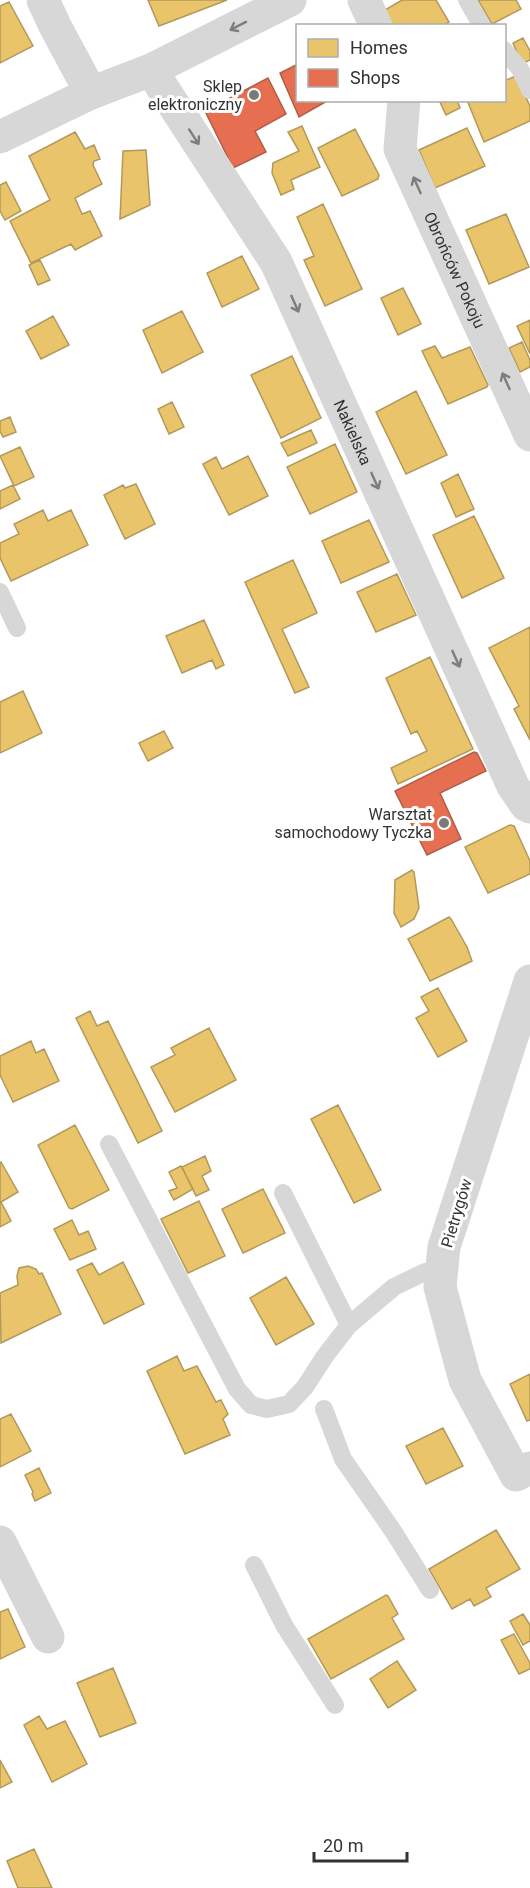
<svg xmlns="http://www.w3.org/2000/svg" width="530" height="1888" font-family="Roboto,sans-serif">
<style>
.homes{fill:#e9c46a;stroke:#b2985a;stroke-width:1.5}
.shops{fill:#e76f51;stroke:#b15d48;stroke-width:1.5}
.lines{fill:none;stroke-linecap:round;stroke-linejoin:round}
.service{stroke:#d7d7d7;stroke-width:18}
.minor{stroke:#d7d7d7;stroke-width:33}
.tertiary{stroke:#d7d7d7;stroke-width:33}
.oneway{stroke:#7d7d7d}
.poi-dot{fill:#7a7a7a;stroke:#fff;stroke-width:2}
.labels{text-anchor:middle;stroke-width:6;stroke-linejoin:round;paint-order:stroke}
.poi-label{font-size:16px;fill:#333;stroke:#fff;text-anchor:end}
.street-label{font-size:16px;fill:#333;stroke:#fff}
</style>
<rect width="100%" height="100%" fill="#fff"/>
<!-- homes -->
<path class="homes" d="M 148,0 L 227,0 L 159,26 Z
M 402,0 L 436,0 L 449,22 L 442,26 L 393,26 L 385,10 Z
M 478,0 L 516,0 L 521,9 L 492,24 Z
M 9,2 L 33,46 L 0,63 L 0,6 Z
M 523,38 L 530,51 L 530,60 L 522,64 L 513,43 Z
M 516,76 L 530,106 L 530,121 L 484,142 L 467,100 L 504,100 L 504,81 Z
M 439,100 L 457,100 L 460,108 L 446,115 Z
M 302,126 L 320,167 L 291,180 L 294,189 L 281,195 L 272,173 L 273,163 L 299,151 L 288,132 Z
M 467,128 L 485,166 L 435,188 L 419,150 Z
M 355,129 L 379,175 L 378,179 L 342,196 L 318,148 Z
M 75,132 L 85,149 L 94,145 L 100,159 L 94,161 L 93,165 L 102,184 L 75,198 L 82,214 L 90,211 L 102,236 L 75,250 L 71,244 L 31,263 L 10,221 L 50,200 L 29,156 Z
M 146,150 L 150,205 L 120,219 L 123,151 Z
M 6,182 L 21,211 L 5,220 L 0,211 L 0,185 Z
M 323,204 L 362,289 L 325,306 L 304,260 L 314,256 L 297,217 Z
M 506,214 L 529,267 L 489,284 L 466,230 Z
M 242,256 L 259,289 L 222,307 L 207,273 Z
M 40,260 L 50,280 L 38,285 L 29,265 Z
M 403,288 L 421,324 L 398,335 L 381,298 Z
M 182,311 L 203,352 L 162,373 L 143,330 Z
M 53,316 L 69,345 L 41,359 L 26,331 Z
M 530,320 L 530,354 L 517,326 Z
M 522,342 L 530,360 L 530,367 L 520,372 L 509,348 Z
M 435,346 L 442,358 L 470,347 L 488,385 L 487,387 L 448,404 L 422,351 Z
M 292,356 L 321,418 L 281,438 L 251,375 Z
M 416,391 L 447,455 L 406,474 L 376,412 Z
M 172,402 L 184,427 L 169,434 L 158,409 Z
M 10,417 L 16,432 L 3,437 L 0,431 L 0,421 Z
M 311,430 L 317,443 L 288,456 L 281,443 Z
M 335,444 L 357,492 L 310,514 L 287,467 Z
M 20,447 L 34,477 L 14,486 L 0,456 Z
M 248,456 L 268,496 L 229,515 L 203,464 L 216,457 L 222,469 Z
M 458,474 L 474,509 L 456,517 L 441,483 Z
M 136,484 L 155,524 L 125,539 L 104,495 L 123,485 L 125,488 Z
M 13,485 L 20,499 L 0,509 L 0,491 Z
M 43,510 L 48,521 L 71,510 L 88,545 L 11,581 L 0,558 L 0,543 L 19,534 L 14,524 Z
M 474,516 L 504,578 L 462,598 L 433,535 Z
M 369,520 L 389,562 L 341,583 L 322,541 Z
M 293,560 L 317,613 L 282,629 L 309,687 L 295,693 L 245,582 Z
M 397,574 L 416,615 L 376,632 L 357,592 Z
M 204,620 L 224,665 L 216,669 L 212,660 L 182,673 L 166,636 Z
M 530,627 L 530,740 L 514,709 L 519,706 L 489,648 Z
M 430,657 L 473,749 L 398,784 L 391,768 L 427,751 L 417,731 L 411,734 L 386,678 Z
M 23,691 L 42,733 L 0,753 L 0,702 Z
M 164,731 L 173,748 L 148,761 L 139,743 Z
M 510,825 L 514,826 L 530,861 L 530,874 L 488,893 L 465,847 Z
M 412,870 L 414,872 L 419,908 L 414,919 L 401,927 L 394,913 L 395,880 Z
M 449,917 L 451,919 L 467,947 L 472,961 L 430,981 L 408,939 Z
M 438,988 L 467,1041 L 438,1057 L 416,1018 L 429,1011 L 421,997 Z
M 90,1011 L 97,1026 L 108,1021 L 162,1131 L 138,1143 L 76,1018 Z
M 209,1028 L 236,1080 L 175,1112 L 151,1067 L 175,1055 L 171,1048 Z
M 31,1041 L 36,1053 L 44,1049 L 59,1081 L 13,1102 L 0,1075 L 0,1056 Z
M 338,1105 L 381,1190 L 354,1203 L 311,1119 Z
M 75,1125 L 109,1190 L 72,1209 L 69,1208 L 38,1145 Z
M 205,1156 L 211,1171 L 202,1176 L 209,1190 L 196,1196 L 182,1167 Z
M 1,1162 L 18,1192 L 1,1202 L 11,1221 L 0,1227 L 0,1163 Z
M 181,1166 L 193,1189 L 174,1200 L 169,1191 L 177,1188 L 169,1172 Z
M 263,1189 L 285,1233 L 243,1253 L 222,1209 Z
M 199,1201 L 225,1256 L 188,1273 L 161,1219 Z
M 72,1220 L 79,1235 L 88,1231 L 96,1249 L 70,1260 L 54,1229 Z
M 123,1262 L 144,1304 L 104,1324 L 77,1270 L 92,1263 L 99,1275 Z
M 28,1266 L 36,1269 L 39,1274 L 42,1273 L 61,1314 L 1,1343 L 0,1293 L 18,1285 L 17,1276 L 19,1268 Z
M 286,1277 L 314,1324 L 276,1345 L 250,1298 Z
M 177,1356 L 184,1371 L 197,1366 L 216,1402 L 221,1400 L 228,1414 L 223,1419 L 230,1435 L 185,1454 L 147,1371 Z
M 530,1374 L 530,1420 L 527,1421 L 510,1384 Z
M 11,1414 L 31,1451 L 0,1467 L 0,1419 Z
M 443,1428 L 463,1466 L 426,1484 L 406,1446 Z
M 39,1468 L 51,1493 L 35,1501 L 32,1494 L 33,1492 L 25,1475 Z
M 496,1530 L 520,1569 L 486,1588 L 491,1597 L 474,1606 L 470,1599 L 452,1609 L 429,1569 Z
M 386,1595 L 388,1596 L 398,1614 L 392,1618 L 404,1639 L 331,1679 L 308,1639 Z
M 8,1609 L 25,1647 L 0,1659 L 0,1612 Z
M 523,1614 L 530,1625 L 530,1641 L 523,1645 L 510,1621 Z
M 514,1634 L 530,1663 L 530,1669 L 519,1674 L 501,1640 Z
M 397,1661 L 416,1690 L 388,1708 L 370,1679 Z
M 113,1668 L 136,1723 L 100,1737 L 77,1683 Z
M 39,1716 L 47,1729 L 65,1721 L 87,1764 L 52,1782 L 24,1725 Z
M 0,1760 L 12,1782 L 0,1788 Z
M 34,1849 L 52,1888 L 18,1888 L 7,1861 Z"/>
<!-- shops -->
<path class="shops" d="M 298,64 L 298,100 L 329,100 L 299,117 L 280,73 Z
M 268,78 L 286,114 L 255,131 L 266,152 L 233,168 L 205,111 Z
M 474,752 L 477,753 L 486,771 L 440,793 L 461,839 L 427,855 L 395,791 Z"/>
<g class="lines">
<!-- service -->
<path class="service" d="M 467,0 L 482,26
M 504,50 L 520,69 L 530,90
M 0,592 L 17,628
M 109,1144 L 237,1389 L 251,1405 L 267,1409 L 289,1404 L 305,1387 L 325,1356 L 349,1325 L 394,1287 L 425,1272
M 283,1193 L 349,1325
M 324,1409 L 343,1459 L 393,1531 L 430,1590
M 254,1565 L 284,1625 L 335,1705"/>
<!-- minor -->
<g class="minor">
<path d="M 43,0 L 55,26 L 91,93"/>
<path d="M 364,0 L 376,26"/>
<path id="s1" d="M 404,100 L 400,149 L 530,435"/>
<path d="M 530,981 L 444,1247 L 440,1287 L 465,1380 L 516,1475 L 530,1468"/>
<path d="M 0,1542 L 48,1637"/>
</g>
<!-- tertiary -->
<g class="tertiary">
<path id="s2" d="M 151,70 L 276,262 L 513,786 L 526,805 L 530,807"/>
<path d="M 0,137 L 91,93 L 151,70 L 290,0"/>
</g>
</g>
<!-- one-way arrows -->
<defs><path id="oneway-shaft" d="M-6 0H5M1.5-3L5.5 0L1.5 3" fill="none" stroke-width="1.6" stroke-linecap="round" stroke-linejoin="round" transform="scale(1.5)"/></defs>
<g class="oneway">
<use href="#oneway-shaft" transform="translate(238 26) rotate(153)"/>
<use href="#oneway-shaft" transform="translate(194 137) rotate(57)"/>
<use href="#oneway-shaft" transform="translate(417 185) rotate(-114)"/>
<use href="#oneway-shaft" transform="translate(295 304) rotate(66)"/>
<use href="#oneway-shaft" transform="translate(506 381) rotate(-114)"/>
<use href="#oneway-shaft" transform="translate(375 481) rotate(66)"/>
<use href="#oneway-shaft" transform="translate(456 659) rotate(66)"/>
</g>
<!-- markers -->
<g class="poi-dot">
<circle cx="254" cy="95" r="6"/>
<circle cx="444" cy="823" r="6"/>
</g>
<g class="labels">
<!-- poi labels -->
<g class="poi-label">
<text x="242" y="92">Sklep<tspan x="242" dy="18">elektroniczny</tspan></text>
<text x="432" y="820">Warsztat<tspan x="432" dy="18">samochodowy Tyczka</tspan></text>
</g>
<!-- street labels -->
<g class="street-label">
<text dy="6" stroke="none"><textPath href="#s1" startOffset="182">Obrońców Pokoju</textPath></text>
<text dy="6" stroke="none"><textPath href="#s2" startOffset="416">Nakielska</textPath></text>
<text transform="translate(456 1213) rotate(-73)" y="6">Pietrygów</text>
</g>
</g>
<!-- legend -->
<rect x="296" y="24" width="210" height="78" fill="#ffffff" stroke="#adadad" stroke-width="1.5"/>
<rect x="308" y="39" width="30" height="18" fill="#e9c46a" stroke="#adadad" stroke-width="1.5"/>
<text x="350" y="54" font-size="18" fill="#333333">Homes</text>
<rect x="308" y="69" width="30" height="18" fill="#e76f51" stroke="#adadad" stroke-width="1.5"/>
<text x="350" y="84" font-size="18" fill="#333333">Shops</text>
<!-- scale -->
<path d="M314 1852v9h93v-9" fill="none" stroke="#333333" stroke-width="3"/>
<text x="323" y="1852" font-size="18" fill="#333333" stroke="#ffffff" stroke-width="4.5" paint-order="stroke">20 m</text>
</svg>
